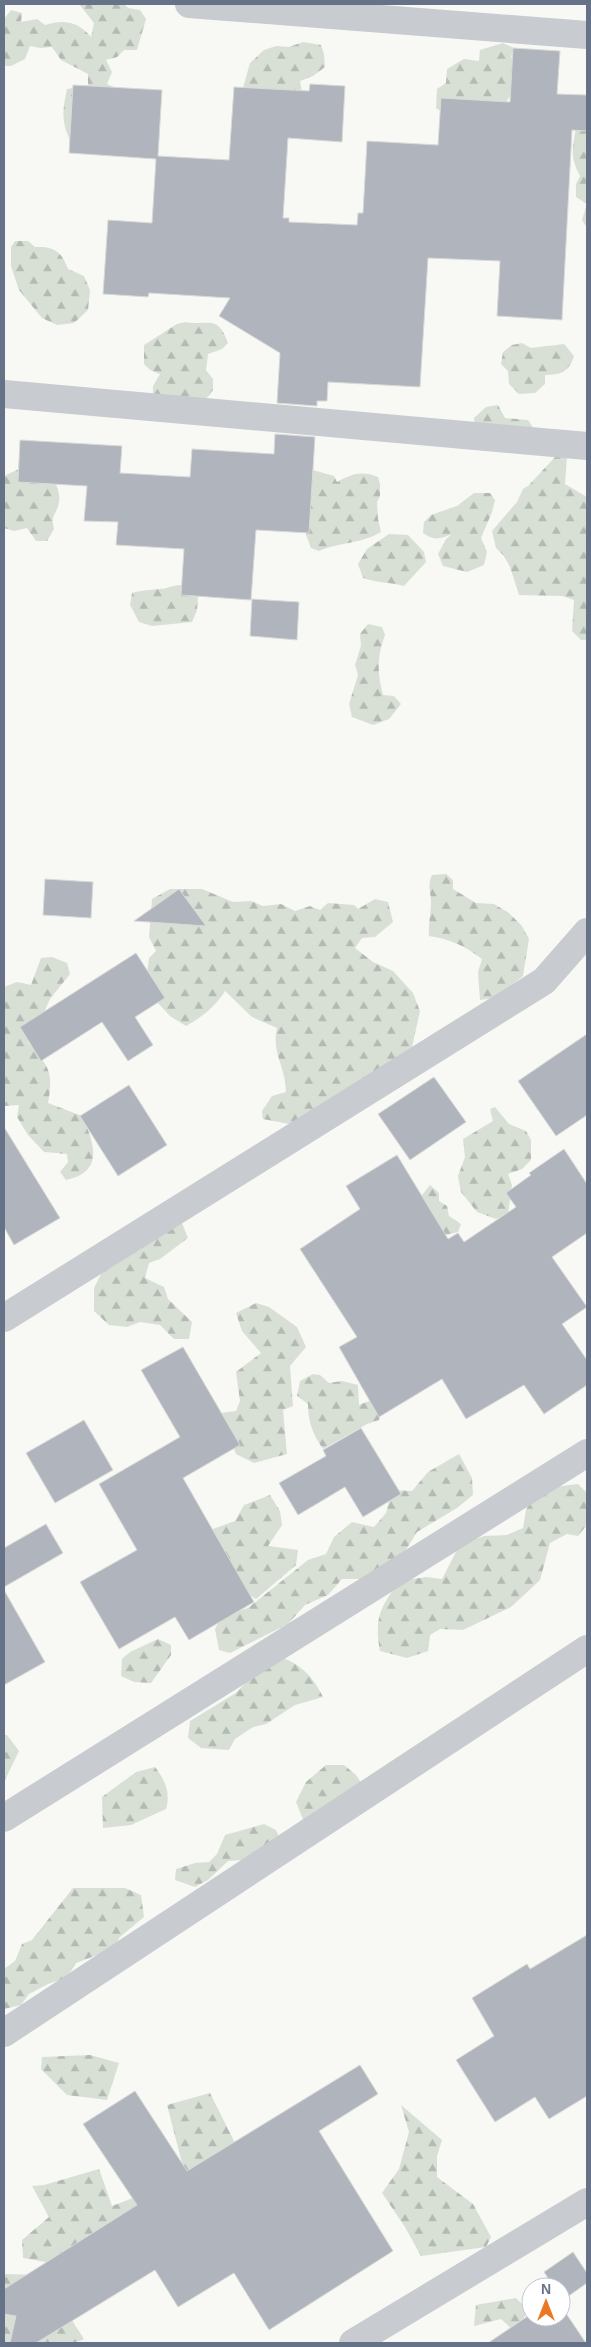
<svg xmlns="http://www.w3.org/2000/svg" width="591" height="2347" font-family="Helvetica,sans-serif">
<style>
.forest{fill:url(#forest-firs)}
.building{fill:#afb4bd;stroke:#dadad8}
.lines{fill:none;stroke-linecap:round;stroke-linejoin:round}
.minor{stroke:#c8cbcf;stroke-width:28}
</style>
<defs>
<pattern id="forest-firs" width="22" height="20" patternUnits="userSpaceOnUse" patternTransform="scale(1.25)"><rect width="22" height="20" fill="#d8e0d6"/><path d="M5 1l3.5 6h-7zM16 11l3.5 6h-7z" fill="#b3bab3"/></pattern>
</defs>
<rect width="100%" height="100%" fill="#f8f8f5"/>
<!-- forest -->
<path class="forest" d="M 79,4 L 124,4 L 128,8 L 140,10 L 146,19 L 137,50 L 124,50 L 117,57 L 106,60 L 112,72 L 107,84 L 120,90 L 72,144 C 61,123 62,112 67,89 L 88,85 L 88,74 L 61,60 L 52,47 L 40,48 L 30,46 L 25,59 L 11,66 L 4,66 L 4,19 L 11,10 L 22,13 L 21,22 L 37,19 L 45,25 C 65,19 78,22 91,37 L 94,23 Z
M 303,42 L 321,45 L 324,54 L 325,67 L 313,76 L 300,81 L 303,97 L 259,105 L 233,98 L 241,95 L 250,63 L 264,50 L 276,46 L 289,47 Z
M 503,43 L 514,48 L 511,57 L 518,66 L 511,95 L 499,111 L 450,117 L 436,108 L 437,89 L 446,83 L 447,69 L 464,59 L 479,61 L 480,50 Z
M 587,114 L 587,228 L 582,220 L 587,204 L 576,197 L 576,184 L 580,176 C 568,154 574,144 577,121 Z
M 15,241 L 28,241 L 35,247 C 54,246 61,251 68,269 L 84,276 L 90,290 L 88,310 L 74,323 L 57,325 L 42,318 L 19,290 L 11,266 L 11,247 Z
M 185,322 C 208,326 218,314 228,343 L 222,349 L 208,354 L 206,370 L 213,379 L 213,390 L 205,400 L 153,403 L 153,386 L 160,374 L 150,370 L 144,364 L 144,345 L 177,324 Z
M 522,343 L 531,348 L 564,344 L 574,356 C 569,372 561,375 545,375 L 545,384 L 535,393 L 519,394 L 509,384 L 508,371 L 501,364 L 503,352 L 512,345 Z
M 498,405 L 505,418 L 528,420 L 534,429 L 475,427 L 474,418 L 486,407 Z
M 568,443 L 565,484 L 587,497 L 587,640 L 581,640 L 572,631 L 574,600 L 562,596 L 519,595 L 510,567 L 504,556 L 496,548 L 492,531 L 517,502 L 523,489 L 528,486 Z
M 19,469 L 51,474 C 56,484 62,494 58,506 C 54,518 51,516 54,529 L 47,541 L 36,541 L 27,528 L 14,531 L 4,528 L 4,476 Z
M 313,470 L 334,476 L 337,482 C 351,474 362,470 378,477 L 380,484 L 380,496 L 377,502 L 378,519 L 381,532 C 361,544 339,542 319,551 L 311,548 L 306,535 L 307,517 L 298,471 Z
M 474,493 L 490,493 L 495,500 L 492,512 L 481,538 L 487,552 L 484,565 L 467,572 L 443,566 L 438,554 L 446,539 L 452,534 C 440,539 434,541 423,533 L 424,522 L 431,515 L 457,506 Z
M 389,534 L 408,535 L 424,552 L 426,562 L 404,586 C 389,582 377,583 363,578 L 358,564 L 367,549 Z
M 180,585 L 188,588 L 198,597 L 197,610 L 192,622 L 152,626 L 139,622 L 130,605 L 132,593 C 143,590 149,590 160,589 C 166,589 173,585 180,585 Z
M 368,624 L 382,627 L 385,635 C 377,657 377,672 383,695 L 394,696 L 401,704 L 389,719 L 373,725 L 352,717 L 349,704 L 358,675 L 355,665 L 361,646 L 360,634 Z
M 446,874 L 453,880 L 453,889 L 476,903 L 494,904 L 509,913 L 522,926 L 529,939 L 523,976 L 495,998 L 480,1000 L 478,972 L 482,959 C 465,946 450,939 429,936 C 428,924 431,914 431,903 C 431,891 427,886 432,875 Z
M 170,889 L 202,889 L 233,902 L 251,901 L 263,906 L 281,904 L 295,911 L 310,906 L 320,910 L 328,903 L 354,905 L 358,909 L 375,899 L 388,902 L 393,922 L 375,937 L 362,938 L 355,948 L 373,962 L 393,971 L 413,993 L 420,1011 L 412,1047 L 393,1071 L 289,1124 L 263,1119 L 262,1111 L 272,1096 L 286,1092 C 286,1068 271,1052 277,1028 L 252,1017 L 225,991 C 215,1007 202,1017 186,1026 L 170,1016 L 145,989 L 149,958 L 156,951 L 149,937 L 152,899 Z
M 52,957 L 67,963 L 70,974 L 50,999 L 45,1010 L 49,1019 L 34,1041 L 28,1042 C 48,1067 54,1069 48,1103 L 82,1116 C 95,1144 104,1172 66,1180 L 60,1172 L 68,1162 L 67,1154 L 44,1152 L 28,1135 L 17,1117 L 19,1105 L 4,1106 L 4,987 L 17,982 L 31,985 L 41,958 Z
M 495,1107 L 509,1124 L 526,1131 L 531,1140 L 531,1160 L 522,1169 L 508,1174 L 512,1185 L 508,1214 L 496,1219 L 477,1212 L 461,1192 L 458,1176 L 465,1157 L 463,1139 L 493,1121 L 490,1109 Z
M 430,1185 L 439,1193 L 439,1201 L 447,1206 L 449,1216 L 461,1224 L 458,1232 L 436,1238 L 419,1199 Z
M 182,1223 L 188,1238 L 160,1259 L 149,1263 L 145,1278 L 164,1287 L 168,1299 L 192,1322 L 189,1339 L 174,1339 L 160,1325 L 140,1322 L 127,1327 L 109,1325 L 94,1311 L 94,1288 L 103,1270 Z
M 256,1303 L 269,1307 L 297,1327 L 306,1347 L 290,1366 L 293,1406 L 283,1410 L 287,1454 L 254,1463 L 236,1454 L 221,1413 L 236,1411 L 240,1401 L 236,1372 L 261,1353 L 242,1331 L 236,1313 Z
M 313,1374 L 320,1375 L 329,1383 L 342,1381 L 358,1385 L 359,1405 L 369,1401 L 381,1408 L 379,1420 L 367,1424 L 323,1449 C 313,1435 308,1422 308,1404 L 297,1396 L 300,1381 Z
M 459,1454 L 472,1478 L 473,1495 L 457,1508 L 417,1532 L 401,1558 L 371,1579 L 342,1579 L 328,1595 L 305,1605 L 288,1624 L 230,1653 L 219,1650 L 215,1629 L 222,1616 L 248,1608 L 308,1560 L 326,1554 L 334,1537 L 352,1522 L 374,1527 L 386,1513 L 392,1490 L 412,1491 L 428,1472 Z
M 578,1484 L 587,1493 L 587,1525 L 578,1536 L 567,1534 L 550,1543 L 540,1580 L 511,1607 L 463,1630 L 440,1629 L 430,1635 L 428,1651 L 407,1658 L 380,1651 C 374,1618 380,1607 400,1581 L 426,1577 L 442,1579 L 457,1550 L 470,1541 L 484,1536 L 507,1535 L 523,1528 L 526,1510 L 534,1494 L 555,1487 Z
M 270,1495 L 280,1511 L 282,1525 L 268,1546 L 298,1550 L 296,1565 L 256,1599 L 248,1594 L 208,1541 L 213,1529 L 235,1521 L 244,1505 Z
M 158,1639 L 171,1645 L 171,1655 L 151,1683 L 134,1682 L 121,1676 L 122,1659 L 130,1652 Z
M 281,1657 C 302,1665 313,1677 323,1697 L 295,1705 L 266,1724 L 253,1727 L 235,1739 L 229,1750 L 201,1748 L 188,1738 L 190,1721 L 236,1693 L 262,1665 Z
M 4,1735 L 7,1735 L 19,1751 L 4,1782 Z
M 326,1765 L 344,1765 L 356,1775 L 365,1789 L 304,1822 L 296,1802 L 306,1782 Z
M 155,1767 C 165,1780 171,1793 166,1809 L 131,1825 L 103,1828 L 102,1797 L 136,1772 Z
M 264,1824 L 276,1830 L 281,1842 L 256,1859 L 228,1861 L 208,1880 L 195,1887 L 175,1880 L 176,1869 L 195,1863 L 209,1862 L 217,1854 L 225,1835 Z
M 73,1888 L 125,1888 L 141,1895 L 144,1917 L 120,1937 L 113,1949 L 76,1963 L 66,1978 L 48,1984 L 29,1994 L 21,2005 L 4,2009 L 4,1969 L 15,1961 L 22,1944 L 32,1940 Z
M 90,2055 L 119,2063 L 107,2100 L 67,2095 L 41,2069 L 42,2057 Z
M 210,2093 L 241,2155 L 56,2264 L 23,2258 L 22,2240 L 49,2217 L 32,2186 L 44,2185 L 99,2169 L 112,2206 L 141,2195 L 182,2163 L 167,2105 Z
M 401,2105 L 442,2140 L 437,2156 L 437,2177 L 473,2204 L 491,2237 L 486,2247 L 421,2256 L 405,2227 L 382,2193 L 399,2169 L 409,2132 Z
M 4,2274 L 43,2275 L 84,2339 C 69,2347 43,2344 26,2339 L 20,2343 L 4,2343 Z
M 516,2298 L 529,2311 L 514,2331 L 501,2319 L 474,2326 L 476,2305 Z"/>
<!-- building -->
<path class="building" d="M 513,48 L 560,51 L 557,94 L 587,95 L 587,131 L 572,130 L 562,320 L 497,316 L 500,261 L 428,258 L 420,387 L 328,382 L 327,401 L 317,401 L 317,406 L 277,403 L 280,353 L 219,316 L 230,298 L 149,293 L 148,297 L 103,294 L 108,220 L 152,223 L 156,159 L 69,153 L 73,85 L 162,90 L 158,156 L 229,160 L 234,87 L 309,91 L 310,84 L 345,86 L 342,142 L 288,138 L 283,218 L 289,218 L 289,222 L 357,225 L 358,213 L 363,213 L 367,141 L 438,145 L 441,98 L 510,102 Z
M 275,434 L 315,437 L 309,533 L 256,530 L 251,600 L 181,595 L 184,549 L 116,545 L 118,522 L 84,521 L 87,486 L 18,482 L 20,440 L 122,446 L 120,473 L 190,477 L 192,449 L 274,454 Z
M 252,599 L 299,602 L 297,640 L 250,636 Z
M 45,879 L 93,882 L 91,918 L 43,915 Z
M 179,889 L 206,926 L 134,921 Z
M 136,953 L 165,998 L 135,1017 L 153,1045 L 128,1061 L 102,1022 L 41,1061 L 20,1027 Z
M 587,1034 L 587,1115 L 556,1136 L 518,1081 Z
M 434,1077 L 466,1122 L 410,1160 L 378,1114 Z
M 129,1085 L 167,1145 L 118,1176 L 80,1116 Z
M 4,1127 L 60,1218 L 14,1245 L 4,1227 Z
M 564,1149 L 587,1184 L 587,1233 L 552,1257 L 587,1307 L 562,1324 L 587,1360 L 587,1385 L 544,1414 L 524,1385 L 466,1419 L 442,1379 L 379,1417 L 339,1347 L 357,1337 L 300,1249 L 360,1209 L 346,1186 L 397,1155 L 448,1239 L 458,1233 L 464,1242 L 516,1207 L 506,1193 L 531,1175 L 529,1173 Z
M 183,1347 L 240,1445 L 183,1478 L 254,1602 L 189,1640 L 175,1617 L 119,1649 L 80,1582 L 137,1550 L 99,1484 L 180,1437 L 141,1370 Z
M 84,1420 L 113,1470 L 55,1503 L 26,1453 Z
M 361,1428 L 401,1494 L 363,1517 L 345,1487 L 298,1515 L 279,1483 L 326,1456 L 323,1450 Z
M 46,1524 L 63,1553 L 4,1587 L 4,1548 Z
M 4,1590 L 45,1662 L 4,1685 Z
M 587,1935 L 587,2096 L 549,2119 L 535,2097 L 495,2122 L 456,2060 L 494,2036 L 472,1998 L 527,1964 L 530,1969 Z
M 360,2065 L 378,2094 L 319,2131 L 393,2251 L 269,2330 L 234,2273 L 178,2307 L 155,2270 L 36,2343 L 10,2343 L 16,2316 L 4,2314 L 4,2289 L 137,2205 L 83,2124 L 135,2091 L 187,2171 Z
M 573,2252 L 587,2273 L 587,2283 L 563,2300 L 561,2287 L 554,2287 L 544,2272 Z
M 561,2306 L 586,2343 L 488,2343 L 531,2314 L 531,2317 L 561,2317 Z"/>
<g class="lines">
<!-- minor -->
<path class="minor" d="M 189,4 L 587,35
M 4,394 L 587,446
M 4,1318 L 544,981 L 587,932
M 4,1818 L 587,1453
M 4,2033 L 587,1649
M 353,2343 L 587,2202"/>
</g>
<!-- border -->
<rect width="591" height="2347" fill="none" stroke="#667288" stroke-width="10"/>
<!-- north arrow -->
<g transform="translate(546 2302)"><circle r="24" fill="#ffffff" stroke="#c2c7cf"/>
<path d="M0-4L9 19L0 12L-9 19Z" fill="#ec7621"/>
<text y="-8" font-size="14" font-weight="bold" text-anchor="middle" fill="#667288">N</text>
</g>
</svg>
